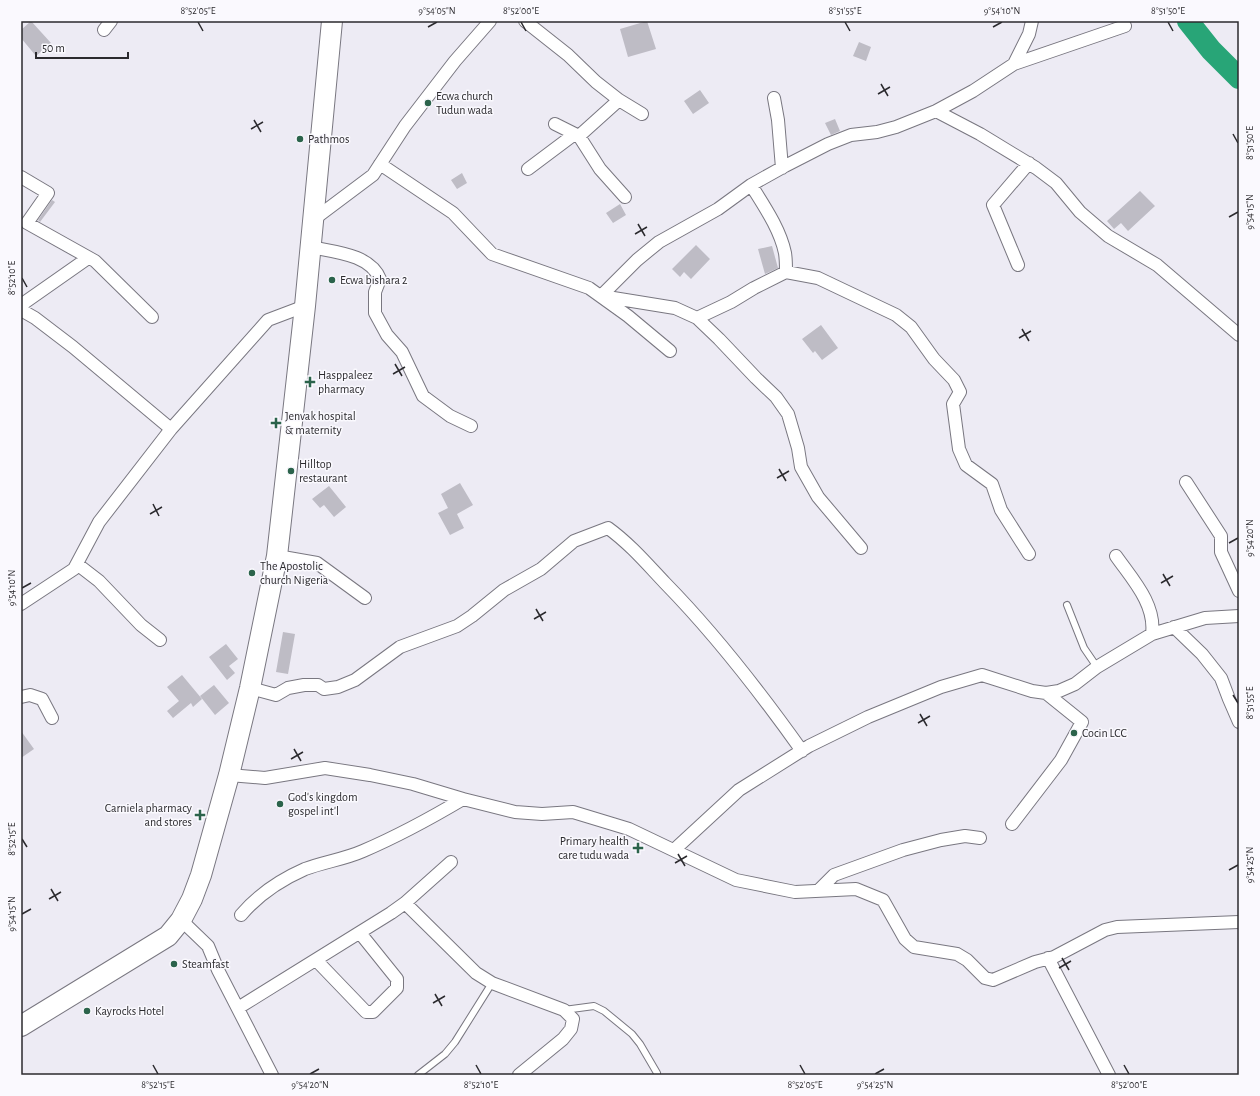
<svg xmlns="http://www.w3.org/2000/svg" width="1260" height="1096" font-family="'Alegreya Sans',sans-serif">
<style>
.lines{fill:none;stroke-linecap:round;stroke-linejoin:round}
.river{stroke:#28a577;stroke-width:22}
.building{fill:#bebcc5}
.service-casing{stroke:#797780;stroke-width:8}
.minor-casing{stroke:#797780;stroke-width:14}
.primary-casing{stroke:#797780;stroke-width:22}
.service{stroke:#fff;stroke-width:6}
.minor{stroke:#fff;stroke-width:12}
.primary{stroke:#fff;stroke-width:20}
.ticks{fill:none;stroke:#2b2a2e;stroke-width:1.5}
.poi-dot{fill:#2b634b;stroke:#faf9fe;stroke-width:1.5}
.labels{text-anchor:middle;stroke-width:3;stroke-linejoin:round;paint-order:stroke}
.poi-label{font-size:12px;fill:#2b2a2e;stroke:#faf9fe;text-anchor:start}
.neatline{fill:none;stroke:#2b2a2e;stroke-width:1.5}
.ticks-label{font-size:10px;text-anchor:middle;fill:#2b2a2e}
</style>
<rect width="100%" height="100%" fill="#edebf4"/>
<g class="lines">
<!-- river -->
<path class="river" d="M 1188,21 L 1211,50 L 1239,78"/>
</g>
<!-- building -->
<path class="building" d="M 31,21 L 51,43 L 36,56 L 21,38 L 21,30 Z
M 647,21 L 656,49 L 628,57 L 620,29 Z
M 859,42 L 871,47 L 866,61 L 853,56 Z
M 700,90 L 709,103 L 693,114 L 684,101 Z
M 835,119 L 840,131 L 831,135 L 825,123 Z
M 462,173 L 467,183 L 457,189 L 451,180 Z
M 1140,191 L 1155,206 L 1128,231 L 1121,223 L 1114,229 L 1107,221 Z
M 52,200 L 55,202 L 40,222 L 38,220 Z
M 620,204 L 626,215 L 613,223 L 606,213 Z
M 696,245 L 710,259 L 691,279 L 684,272 L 680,277 L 672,269 Z
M 772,246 L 778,268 L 765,274 L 758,249 Z
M 821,325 L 838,348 L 822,360 L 815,351 L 813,353 L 802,339 Z
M 460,483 L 473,505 L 457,514 L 464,528 L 450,535 L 438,513 L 448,508 L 441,494 Z
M 329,486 L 346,507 L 334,517 L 324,505 L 320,508 L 312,499 Z
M 283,632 L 295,634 L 288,674 L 276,672 Z
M 226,644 L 238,659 L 229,666 L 235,673 L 227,680 L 209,657 Z
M 182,675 L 202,699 L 193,707 L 191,703 L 173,718 L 167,711 L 179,701 L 167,687 Z
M 214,685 L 229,703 L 215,715 L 200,696 Z
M 21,731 L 34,749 L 21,758 Z"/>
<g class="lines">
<defs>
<path id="service" d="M 1067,605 L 1084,648 L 1097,667
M 564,1010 L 594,1006 L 604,1011 L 632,1034 L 640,1044 L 657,1073
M 418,1075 L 445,1054 L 455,1042 L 492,983"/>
<path id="minor" d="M 525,21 L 568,55 L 596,82 L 619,100 L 642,114
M 104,30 L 111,21
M 1014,64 L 1029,34 L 1032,21
M 774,98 L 778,120 L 782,168
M 936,111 L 980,134 L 1036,168 L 1056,183 L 1080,212 L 1108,236 L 1157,265 L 1239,335
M 555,124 L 579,136 L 600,169 L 625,197
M 380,164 L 453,213 L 492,254 L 589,288 L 628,316 L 670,351
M 528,169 L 572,136 L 579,136 L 619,100
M 21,177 L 48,193 L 27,223 L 95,261 L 152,317
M 751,185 C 764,206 780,229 785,253 C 786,259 786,266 786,272
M 313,220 L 373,175 L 405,126 L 455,61 L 490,21
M 311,247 C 334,252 370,254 380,279 L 375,292 L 375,313 L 387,335 L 402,352 L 423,396 L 450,416 L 471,426
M 1018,265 L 993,205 L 1029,163
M 601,296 L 637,260 L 659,242 L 718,209 L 751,185 L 785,166 L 828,144 L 851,135 L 877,132 L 896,127 L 936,111 L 973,91 L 1014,64 L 1125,26
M 601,296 L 675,308 L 697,318 L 719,339 L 756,378 L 776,397 L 788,414 L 798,448 L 801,467 L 818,497 L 861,548
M 21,305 L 88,258
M 21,310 L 35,318 L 73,347 L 171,429
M 697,318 L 731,302 L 754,288 L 786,272 L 818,278 L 896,315 L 911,327 L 934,359 L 954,380 L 960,392 L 953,404 L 959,449 L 966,465 L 992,484 L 1001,510 L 1029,554
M 1186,482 L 1221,536 L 1221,552 L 1239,591
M 277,556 L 317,563 L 365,598
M 1116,556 C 1132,579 1156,604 1152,634
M 77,564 L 99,581 L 141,625 L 160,640
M 21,604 L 74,569 L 99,522 L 171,429 L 268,320 L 305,306
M 1174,627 L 1202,654 L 1221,678 L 1229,699 L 1239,722
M 250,688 L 276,695 L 288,688 L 304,685 L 318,685 L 324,689 L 338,687 L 355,680 L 400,647 L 457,626 L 472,616 L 504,590 L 541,569 L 574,541 L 608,528 C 630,544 647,564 665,583 C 716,635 760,692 802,751
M 21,697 L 30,695 L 42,699 L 52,718
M 229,775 L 265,778 L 325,768 L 370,775 L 413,784 L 463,799
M 1012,824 L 1061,760 L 1082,722 L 1046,693
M 674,850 L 739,790 L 809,746 L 868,717 L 941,687 L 982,675 L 1032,691 L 1046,693 L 1059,691 L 1075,684 L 1097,667 L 1152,634 L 1205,618 L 1239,616
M 819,890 L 834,875 L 903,850 L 941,840 L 965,836 L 980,838
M 405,903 L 476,973 L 492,983 L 564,1010 L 573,1019 L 571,1029 L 563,1039 L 519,1075
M 241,915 C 258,895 280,880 305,869 C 324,862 345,859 363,851 C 398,836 431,818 463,799 L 515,812 L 542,814 L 573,812 L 629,829 L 736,880 L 795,892 L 856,889 L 883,900 L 905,939 L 914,947 L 957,954 L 967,960 L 985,978 L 993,980 L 1035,962 L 1054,957 L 1105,930 L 1117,927 L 1239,922
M 181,920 L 208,946 L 218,970 L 272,1075
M 1048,958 L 1109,1075
M 316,960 L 366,1012 L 373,1012 L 397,988 L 397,979 L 360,933
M 238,1008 L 391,913 L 405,903 L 451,862"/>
<path id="primary" d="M 21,1026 L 168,936 L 181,920 L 192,899 L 201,875 L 229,775 L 250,688 L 277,556 L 305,306 L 332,21"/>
</defs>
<!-- service casing -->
<use href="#service" class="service-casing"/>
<!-- minor casing -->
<use href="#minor" class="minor-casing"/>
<!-- primary casing -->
<use href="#primary" class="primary-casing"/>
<!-- service -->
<use href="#service" class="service"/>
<!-- minor -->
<use href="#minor" class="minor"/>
<!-- primary -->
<use href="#primary" class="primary"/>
</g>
<!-- ticks -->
<path class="ticks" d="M 198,22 L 203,31M 521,22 L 526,31M 845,22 L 850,31M 1168,22 L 1173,31M 428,27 L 437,22M 993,27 L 1002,22M 881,84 L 888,96M 878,94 L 890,87M 254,120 L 261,132M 251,129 L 263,122M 1233,134 L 1238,143M 1229,217 L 1238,212M 638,224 L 645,236M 635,234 L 647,227M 22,278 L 27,287M 1022,329 L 1029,341M 1019,338 L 1031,331M 395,364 L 402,376M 393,374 L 405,367M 779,469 L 786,481M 777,478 L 789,471M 153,504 L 159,516M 150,514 L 162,507M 1229,543 L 1238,538M 1163,574 L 1170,586M 1161,583 L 1173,576M 22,588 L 31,583M 536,609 L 543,621M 534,619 L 546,612M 1233,695 L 1238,703M 920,714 L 927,726M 918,723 L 930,716M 294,749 L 301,761M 291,759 L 303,752M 22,839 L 27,847M 678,854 L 685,866M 675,863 L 687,856M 1229,870 L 1238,865M 51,889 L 58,901M 49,899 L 61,892M 22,914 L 31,909M 1062,958 L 1069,970M 1059,968 L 1071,961M 435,994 L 442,1006M 433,1003 L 445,996M 153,1065 L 158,1074M 476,1065 L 481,1074M 800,1065 L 805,1074M 1124,1065 L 1129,1074M 310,1074 L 319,1069M 875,1074 L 884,1069"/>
<!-- markers -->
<g class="poi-dot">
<circle cx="428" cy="103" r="4"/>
<circle cx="300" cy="139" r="4"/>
<circle cx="332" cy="280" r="4"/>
<path d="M308 376h4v4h4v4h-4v4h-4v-4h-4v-4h4z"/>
<path d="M274 417h4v4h4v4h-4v4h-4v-4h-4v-4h4z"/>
<circle cx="291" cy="471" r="4"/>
<circle cx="252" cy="573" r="4"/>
<circle cx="1074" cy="733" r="4"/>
<circle cx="280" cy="804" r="4"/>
<path d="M198 809h4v4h4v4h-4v4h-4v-4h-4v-4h4z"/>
<path d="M636 842h4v4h4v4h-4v4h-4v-4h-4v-4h4z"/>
<circle cx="174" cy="964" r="4"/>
<circle cx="87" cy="1011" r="4"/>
</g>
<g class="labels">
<!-- poi labels -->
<g class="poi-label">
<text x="436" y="100">Ecwa church<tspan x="436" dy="14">Tudun wada</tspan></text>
<text x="308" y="143">Pathmos</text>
<text x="340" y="284">Ecwa bishara 2</text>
<text x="318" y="379">Hasppaleez<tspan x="318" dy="14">pharmacy</tspan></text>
<text x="285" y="420">Jenvak hospital<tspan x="285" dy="14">&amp; maternity</tspan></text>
<text x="299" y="468">Hilltop<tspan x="299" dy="14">restaurant</tspan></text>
<text x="260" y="570">The Apostolic<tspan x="260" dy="14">church Nigeria</tspan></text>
<text x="1082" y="737">Cocin LCC</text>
<text x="288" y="801">God's kingdom<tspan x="288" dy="14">gospel int'l</tspan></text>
<text x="192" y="812" text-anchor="end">Carniela pharmacy<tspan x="192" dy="14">and stores</tspan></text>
<text x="629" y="845" text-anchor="end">Primary health<tspan x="629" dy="14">care tudu wada</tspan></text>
<text x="182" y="968">Steamfast</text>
<text x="95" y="1015">Kayrocks Hotel</text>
</g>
</g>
<!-- border -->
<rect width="1260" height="1096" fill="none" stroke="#faf9fe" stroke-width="44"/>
<!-- scale -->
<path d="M36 52v6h92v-6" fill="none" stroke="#2b2a2e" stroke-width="2"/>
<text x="42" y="52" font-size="12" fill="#2b2a2e" stroke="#faf9fe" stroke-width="3" paint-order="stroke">50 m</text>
<rect x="22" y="22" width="1216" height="1052" class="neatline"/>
<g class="ticks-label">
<text x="198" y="14">8°52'05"E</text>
<text x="437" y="14">9°54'05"N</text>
<text x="521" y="14">8°52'00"E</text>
<text x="845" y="14">8°51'55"E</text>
<text x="1002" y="14">9°54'10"N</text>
<text x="1168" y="14">8°51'50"E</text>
<text transform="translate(1249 143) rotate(-90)" y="4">8°51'50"E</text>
<text transform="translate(1249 212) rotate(-90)" y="4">9°54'15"N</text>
<text transform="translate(11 278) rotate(-90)" y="4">8°52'10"E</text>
<text transform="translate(1249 538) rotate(-90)" y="4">9°54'20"N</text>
<text transform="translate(11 588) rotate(-90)" y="4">9°54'10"N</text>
<text transform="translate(1249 703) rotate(-90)" y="4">8°51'55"E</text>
<text transform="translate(11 839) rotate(-90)" y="4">8°52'15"E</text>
<text transform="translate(1249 865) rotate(-90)" y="4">9°54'25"N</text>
<text transform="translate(11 914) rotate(-90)" y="4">9°54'15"N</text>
<text x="158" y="1088">8°52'15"E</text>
<text x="310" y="1088">9°54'20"N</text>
<text x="481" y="1088">8°52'10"E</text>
<text x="805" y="1088">8°52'05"E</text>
<text x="875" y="1088">9°54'25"N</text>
<text x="1129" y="1088">8°52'00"E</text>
</g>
</svg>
